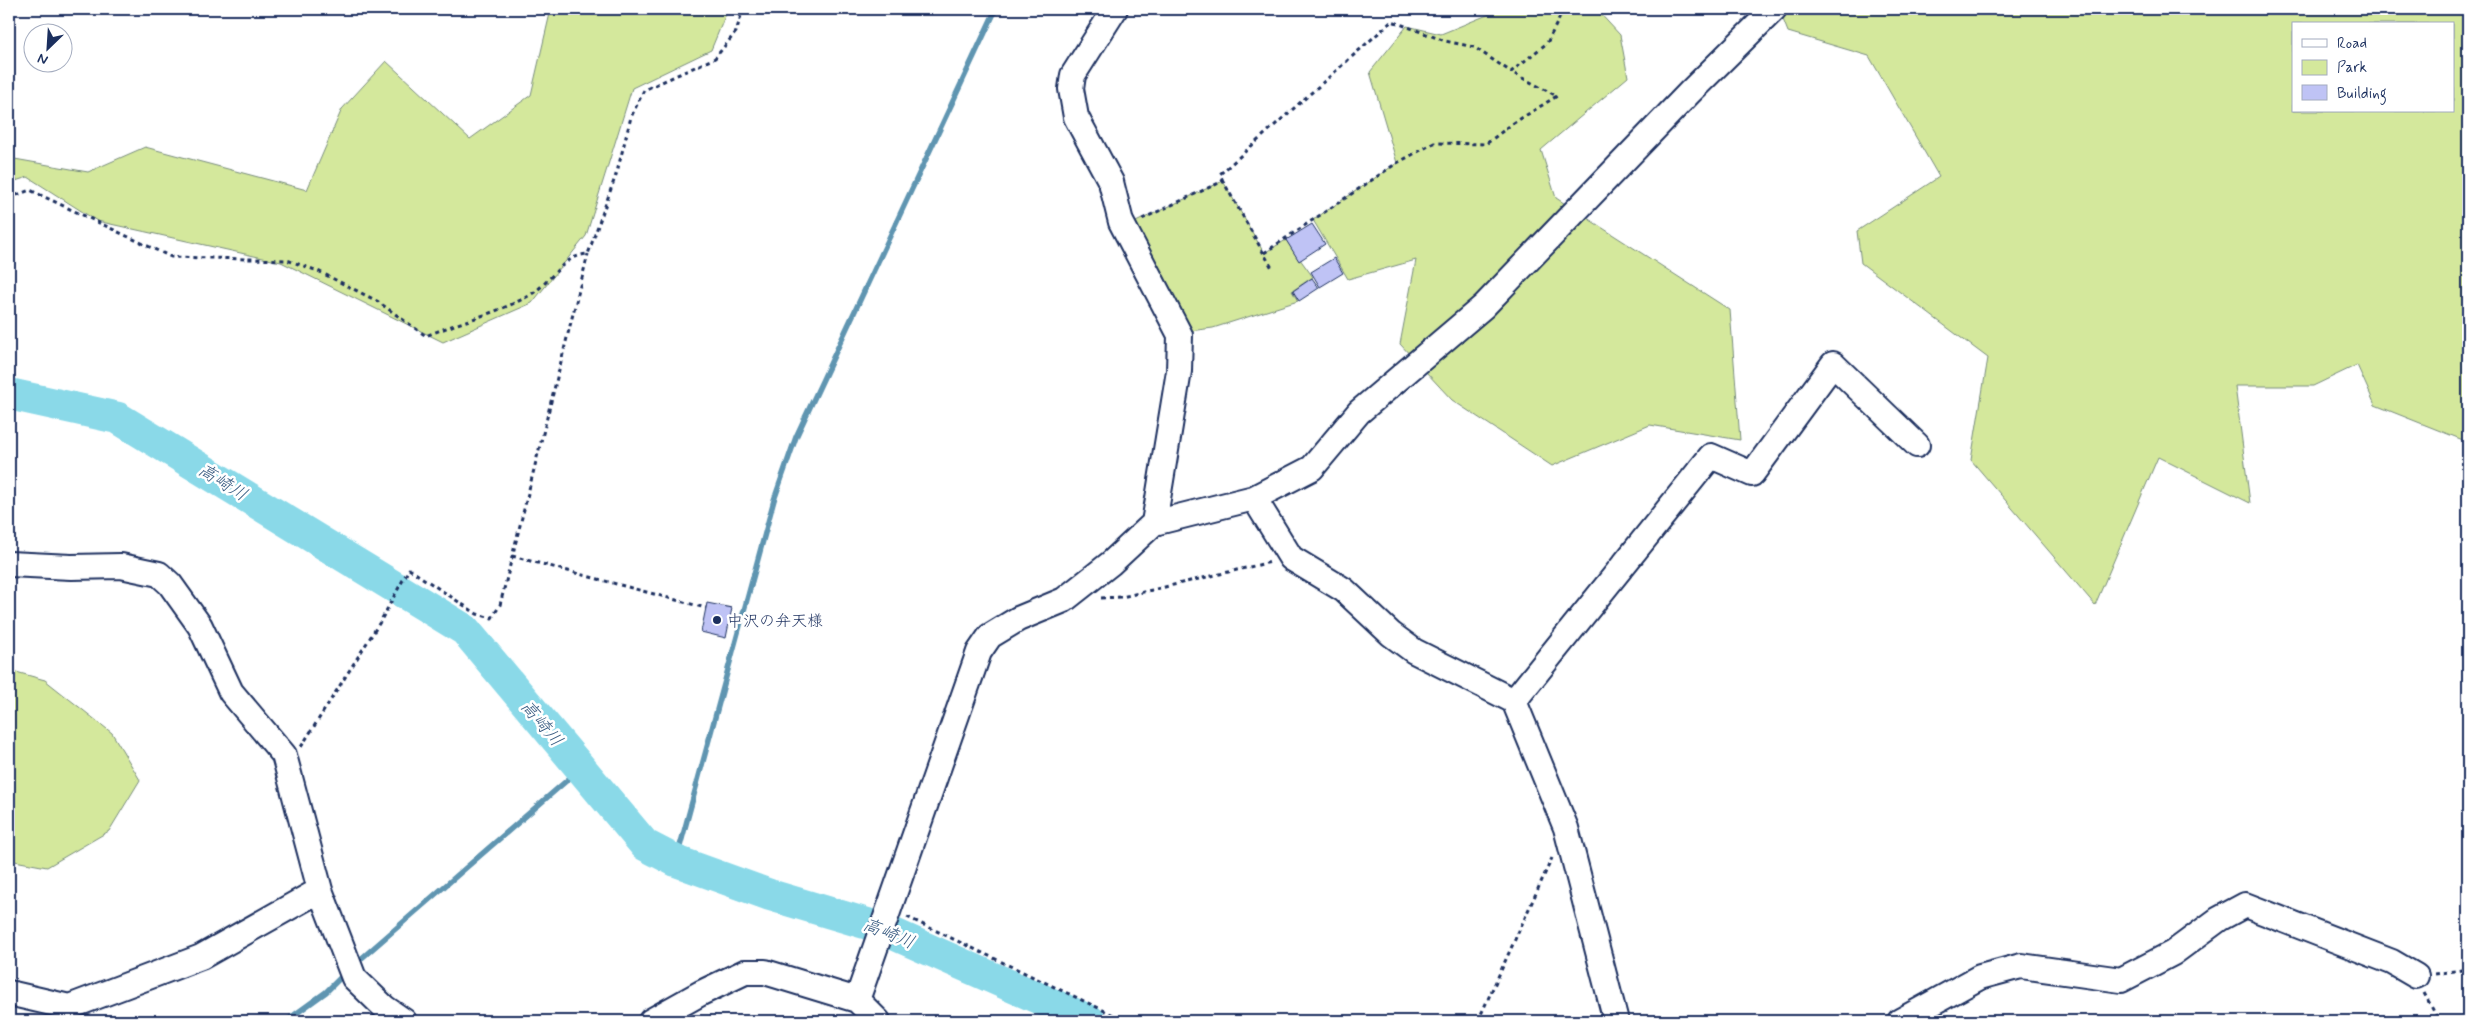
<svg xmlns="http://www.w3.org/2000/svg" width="2477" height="1030" font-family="Mynerve,'Klee One',sans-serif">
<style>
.green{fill:#d4e89c;stroke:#788c7d;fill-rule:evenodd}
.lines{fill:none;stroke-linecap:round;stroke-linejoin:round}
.stream{stroke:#5e95b1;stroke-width:5.5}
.river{stroke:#8ad9e8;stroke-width:32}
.building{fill:#bfc3f5;stroke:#1b2f5e}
.minor-casing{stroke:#1b2f5e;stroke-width:28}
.path{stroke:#1b2f5e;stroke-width:3;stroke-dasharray:4 4;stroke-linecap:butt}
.minor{stroke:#fff;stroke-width:24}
.poi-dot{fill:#1b2f5e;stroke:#fff;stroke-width:2}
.labels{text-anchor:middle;stroke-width:5;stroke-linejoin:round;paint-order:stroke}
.poi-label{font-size:16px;fill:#1b2f5e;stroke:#fff;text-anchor:start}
.water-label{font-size:18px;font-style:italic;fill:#375a80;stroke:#fff}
</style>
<rect width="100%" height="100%" fill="#fff"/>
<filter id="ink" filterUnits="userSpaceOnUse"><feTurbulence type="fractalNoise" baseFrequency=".02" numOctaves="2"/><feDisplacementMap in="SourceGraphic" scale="10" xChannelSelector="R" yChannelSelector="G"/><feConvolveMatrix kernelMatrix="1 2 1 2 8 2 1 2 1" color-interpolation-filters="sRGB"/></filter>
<g filter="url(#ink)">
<!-- green -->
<path class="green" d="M 551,9 L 728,9 L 711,50 L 632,88 L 586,236 L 532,303 L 443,342 L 281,262 L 97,221 L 28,177 L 9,183 L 9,158 L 88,172 L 145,147 L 307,190 L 342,109 L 386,61 L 470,139 L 531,95 Z
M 1502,9 L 1596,9 L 1620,35 L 1628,77 L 1541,150 L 1556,198 L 1730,310 L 1740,440 L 1650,425 L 1552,466 L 1452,400 L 1400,344 L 1416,260 L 1348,279 L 1313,220 L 1397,163 L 1370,72 L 1407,26 L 1441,34 Z
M 1779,9 L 2468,9 L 2468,442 L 2375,405 L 2357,365 L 2313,386 L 2235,386 L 2250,503 L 2158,457 L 2095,605 L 1971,460 L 1988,358 L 1861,263 L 1857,231 L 1939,177 L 1869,56 L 1788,32 ZM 2293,24 L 2453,24 L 2453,111 L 2293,111 Z
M 1223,181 L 1264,253 L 1286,240 L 1313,277 L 1292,291 L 1298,301 L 1213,328 L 1182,332 L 1123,228 Z
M 9,670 L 45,680 L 112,733 L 140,780 L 109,831 L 47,867 L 9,860 Z"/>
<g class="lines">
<!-- stream -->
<path class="stream" d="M 676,861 L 774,500 L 796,437 L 996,9
M 355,964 L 580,769
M 286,1021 L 326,992 L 346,972"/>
<!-- river -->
<path class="river" d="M 9,394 L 118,418 L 465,630 L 645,845 L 676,861 L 770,895 L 878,927 L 1090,1021"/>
</g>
<!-- building -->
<path class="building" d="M 1312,224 L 1325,244 L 1299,261 L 1286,240 Z
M 1334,258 L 1343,273 L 1320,287 L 1311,272 Z
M 1312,278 L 1319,288 L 1299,301 L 1293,291 Z
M 707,603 L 732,608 L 726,638 L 701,632 Z"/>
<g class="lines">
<defs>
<path id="minor" d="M 1115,9 L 1073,75 L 1071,89 L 1076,117 L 1111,182 L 1121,222 L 1180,335 L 1179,371 L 1154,523
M 1254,498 L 1291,558 L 1344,590 L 1391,634 L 1414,651 L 1514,701 L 1566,828 L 1616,1021
M 9,564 L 71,567 L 121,566 L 159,574 L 170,584 L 200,626 L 231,692 L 284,755 L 320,890 L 354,978 L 385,1008 L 404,1021
M 1514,701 L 1711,456 L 1752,474 L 1833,364 L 1917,445
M 9,993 L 69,1007 L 201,957 L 320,890
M 857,1000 L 979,652 L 990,636 L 1018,619 L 1064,600 L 1111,563 L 1154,523 L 1254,498 L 1312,468 L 1359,412 L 1484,306 L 1690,92 L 1774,9
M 651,1021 L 701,993 L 745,972 L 765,972 L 857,1000 L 878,1021
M 1900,1021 L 1980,977 L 2021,966 L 2121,980 L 2173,953 L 2219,919 L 2245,905 L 2392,962 L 2416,976"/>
</defs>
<!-- minor casing -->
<use href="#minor" class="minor-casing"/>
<!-- path -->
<path class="path" d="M 1223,181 L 1220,174 L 1392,21 L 1445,41 L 1474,47 L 1511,72 L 1547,43 L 1560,17
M 9,198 L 30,190 L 171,257 L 287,260 L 318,271 L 377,301 L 426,336 C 460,321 497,314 530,295 C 552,282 561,256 588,254 L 617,172 L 631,117 L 644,90 L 715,58 L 736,32 L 743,9
M 1142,219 L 1223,181 L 1272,268
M 1264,253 L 1397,163 L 1434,143 L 1486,144 L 1512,124 L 1557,96 L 1511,72
M 512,556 L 706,608
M 1101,598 L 1122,597 L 1271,562
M 301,747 L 380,622 L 409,569 L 477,614 L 492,618 L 500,605 L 588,254
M 907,917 L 1126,1021
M 2435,974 L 2468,969
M 2424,993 L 2439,1021
M 1478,1021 L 1552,858"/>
<!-- minor -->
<use href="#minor" class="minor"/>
</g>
</g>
<!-- markers -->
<circle class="poi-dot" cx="717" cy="620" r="5"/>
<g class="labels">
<!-- poi labels -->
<g class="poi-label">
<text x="727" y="626">中沢の弁天様</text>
</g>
<!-- water labels -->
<g class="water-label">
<text transform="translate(223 482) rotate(32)" y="6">高崎川</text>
<text transform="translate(542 723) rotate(50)" y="6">高崎川</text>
<text transform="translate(889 933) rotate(22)" y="6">高崎川</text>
</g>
</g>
<!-- margin -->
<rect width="2477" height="1030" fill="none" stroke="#fff" stroke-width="30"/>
<rect x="15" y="15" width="2447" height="1000" fill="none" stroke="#1b2f5e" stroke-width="2" filter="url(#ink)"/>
<!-- legend -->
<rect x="2292" y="22" width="162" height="90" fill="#ffffff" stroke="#a4acbf"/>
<rect x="2302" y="39" width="25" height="8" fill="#ffffff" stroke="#a4acbf"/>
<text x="2337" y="48" font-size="15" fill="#1b2f5e">Road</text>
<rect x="2302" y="60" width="25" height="15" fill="#d4e89c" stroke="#a4acbf"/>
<text x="2337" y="72" font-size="15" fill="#1b2f5e">Park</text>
<rect x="2302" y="85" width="25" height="15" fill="#bfc3f5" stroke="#a4acbf"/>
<text x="2337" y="98" font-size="15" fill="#1b2f5e">Building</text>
<!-- north arrow -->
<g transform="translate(48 48) rotate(205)"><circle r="24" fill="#ffffff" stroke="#a4acbf"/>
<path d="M0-4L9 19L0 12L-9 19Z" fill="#1b2f5e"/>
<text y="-8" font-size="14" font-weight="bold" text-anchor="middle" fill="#1b2f5e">N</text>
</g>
</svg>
